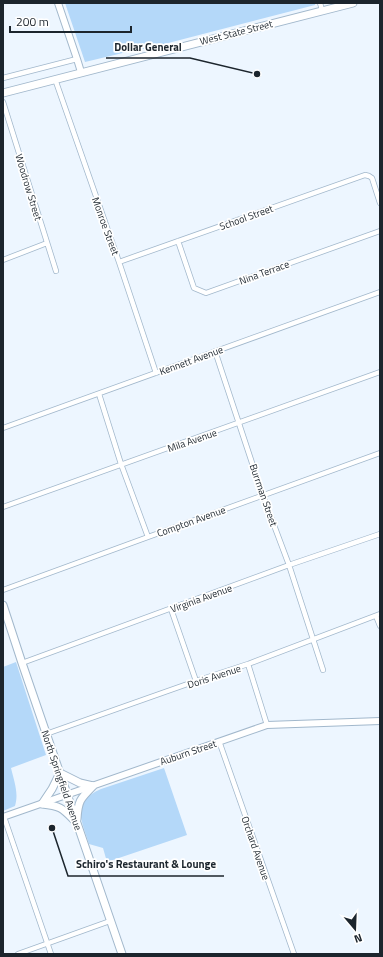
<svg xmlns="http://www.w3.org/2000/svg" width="383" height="957" font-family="'Titillium Web',sans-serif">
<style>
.green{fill:#b4d8f9}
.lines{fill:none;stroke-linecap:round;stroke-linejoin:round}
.street-casing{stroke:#a2b8cc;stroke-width:6}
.secondary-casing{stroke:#a2b8cc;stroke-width:8}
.primary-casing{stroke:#a2b8cc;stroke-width:9}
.street{stroke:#fff;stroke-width:4.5}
.secondary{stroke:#fff;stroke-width:6}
.primary{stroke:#fff;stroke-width:7}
.labels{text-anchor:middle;stroke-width:3.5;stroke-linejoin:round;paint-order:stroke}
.street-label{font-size:10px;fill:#1c252d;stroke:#fff}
.leader{fill:none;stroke:#1c252d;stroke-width:1.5}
.callout-dot{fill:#1c252d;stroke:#fff;stroke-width:1.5}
.callout-label{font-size:11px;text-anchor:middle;font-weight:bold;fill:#1c252d;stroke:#fff;stroke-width:3.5;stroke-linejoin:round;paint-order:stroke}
</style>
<rect width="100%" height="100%" fill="#edf6ff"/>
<!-- green -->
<path class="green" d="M 65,3 L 315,3 L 315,5 L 149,48 L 131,51 L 85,62 Z
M 16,662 L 46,755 L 11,768 C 14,781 19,793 15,806 L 3,811 L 3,667 Z
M 164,768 L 187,835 L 107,862 L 103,848 L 89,844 C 81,819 71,802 101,789 Z"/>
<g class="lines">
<defs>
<path id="street" d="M 320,3 L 322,10
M 3,78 L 77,59
M 55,79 L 119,262 L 156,373
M 3,102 L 56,271
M 178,241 L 194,288 L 206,293 L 380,231
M 3,260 L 47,243
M 119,262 L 365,175 L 369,176 L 372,178 L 380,203
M 215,351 L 263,496 L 289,565 L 323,670
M 99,394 L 121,464 L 148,537
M 3,428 L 380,292
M 3,507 L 380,372
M 3,590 L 148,537 L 380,453
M 171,609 L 196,681
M 376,616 L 380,626
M 22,663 L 289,565 L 380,534
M 248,664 L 267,725
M 46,734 L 196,681 L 248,664 L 380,614
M 219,741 L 294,954
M 4,817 L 51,954
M 18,954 L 110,921"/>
<path id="secondary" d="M 58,3 L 77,59 L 81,72
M 3,817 L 267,725 L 380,721"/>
<path id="primary" d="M 3,93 L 353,3
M 3,605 L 22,663 L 122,954
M 42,804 L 52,789 L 60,773 L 80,783 L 93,786
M 42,804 C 61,806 62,808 75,821
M 77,819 C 78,801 80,799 93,786"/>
</defs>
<!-- street casing -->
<use href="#street" class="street-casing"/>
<!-- secondary casing -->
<use href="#secondary" class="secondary-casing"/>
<!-- primary casing -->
<use href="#primary" class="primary-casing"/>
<!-- street -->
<use href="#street" class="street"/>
<!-- secondary -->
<use href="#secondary" class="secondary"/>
<!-- primary -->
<use href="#primary" class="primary"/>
</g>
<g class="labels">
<!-- street labels -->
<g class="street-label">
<text transform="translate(236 32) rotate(-14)" y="4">West State Street</text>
<text transform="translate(29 187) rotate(73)" y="4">Woodrow Street</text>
<text transform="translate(246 217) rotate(-20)" y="4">School Street</text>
<text transform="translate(106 226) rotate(70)" y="4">Monroe Street</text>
<text transform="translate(264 272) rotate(-20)" y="4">Nina Terrace</text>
<text transform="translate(191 360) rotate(-20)" y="4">Kennett Avenue</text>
<text transform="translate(192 440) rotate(-19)" y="4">Mila Avenue</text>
<text transform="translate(264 495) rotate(71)" y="4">Burrman Street</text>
<text transform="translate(191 521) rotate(-20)" y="4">Compton Avenue</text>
<text transform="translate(201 598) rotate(-20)" y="4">Virginia Avenue</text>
<text transform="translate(214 676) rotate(-18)" y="4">Doris Avenue</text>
<text transform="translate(188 752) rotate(-19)" y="4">Auburn Street</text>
<text transform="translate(62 780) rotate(71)" y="4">North Springfield Avenue</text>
<text transform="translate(256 848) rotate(71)" y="4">Orchard Avenue</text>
</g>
</g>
<!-- callouts -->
<path class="leader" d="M257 74L190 58H106M52 828L68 876H224"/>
<g class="callout-dot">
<circle cx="257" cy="74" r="4"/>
<circle cx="52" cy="828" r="4"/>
</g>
<g class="callout-label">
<text x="148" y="51">Dollar General</text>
<text x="146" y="868">Schiro's Restaurant &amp; Lounge</text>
</g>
<!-- border -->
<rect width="383" height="957" fill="none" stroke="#1c252d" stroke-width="8"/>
<!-- north arrow -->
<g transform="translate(355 929) rotate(161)" stroke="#ffffff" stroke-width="3" paint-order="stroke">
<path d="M0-3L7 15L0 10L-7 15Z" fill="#1c252d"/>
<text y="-6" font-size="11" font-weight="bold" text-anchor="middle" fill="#1c252d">N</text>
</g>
<!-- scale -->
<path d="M10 26v6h121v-6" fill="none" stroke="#1c252d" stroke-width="2"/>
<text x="16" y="26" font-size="12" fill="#1c252d" stroke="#ffffff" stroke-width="3" paint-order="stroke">200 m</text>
</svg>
